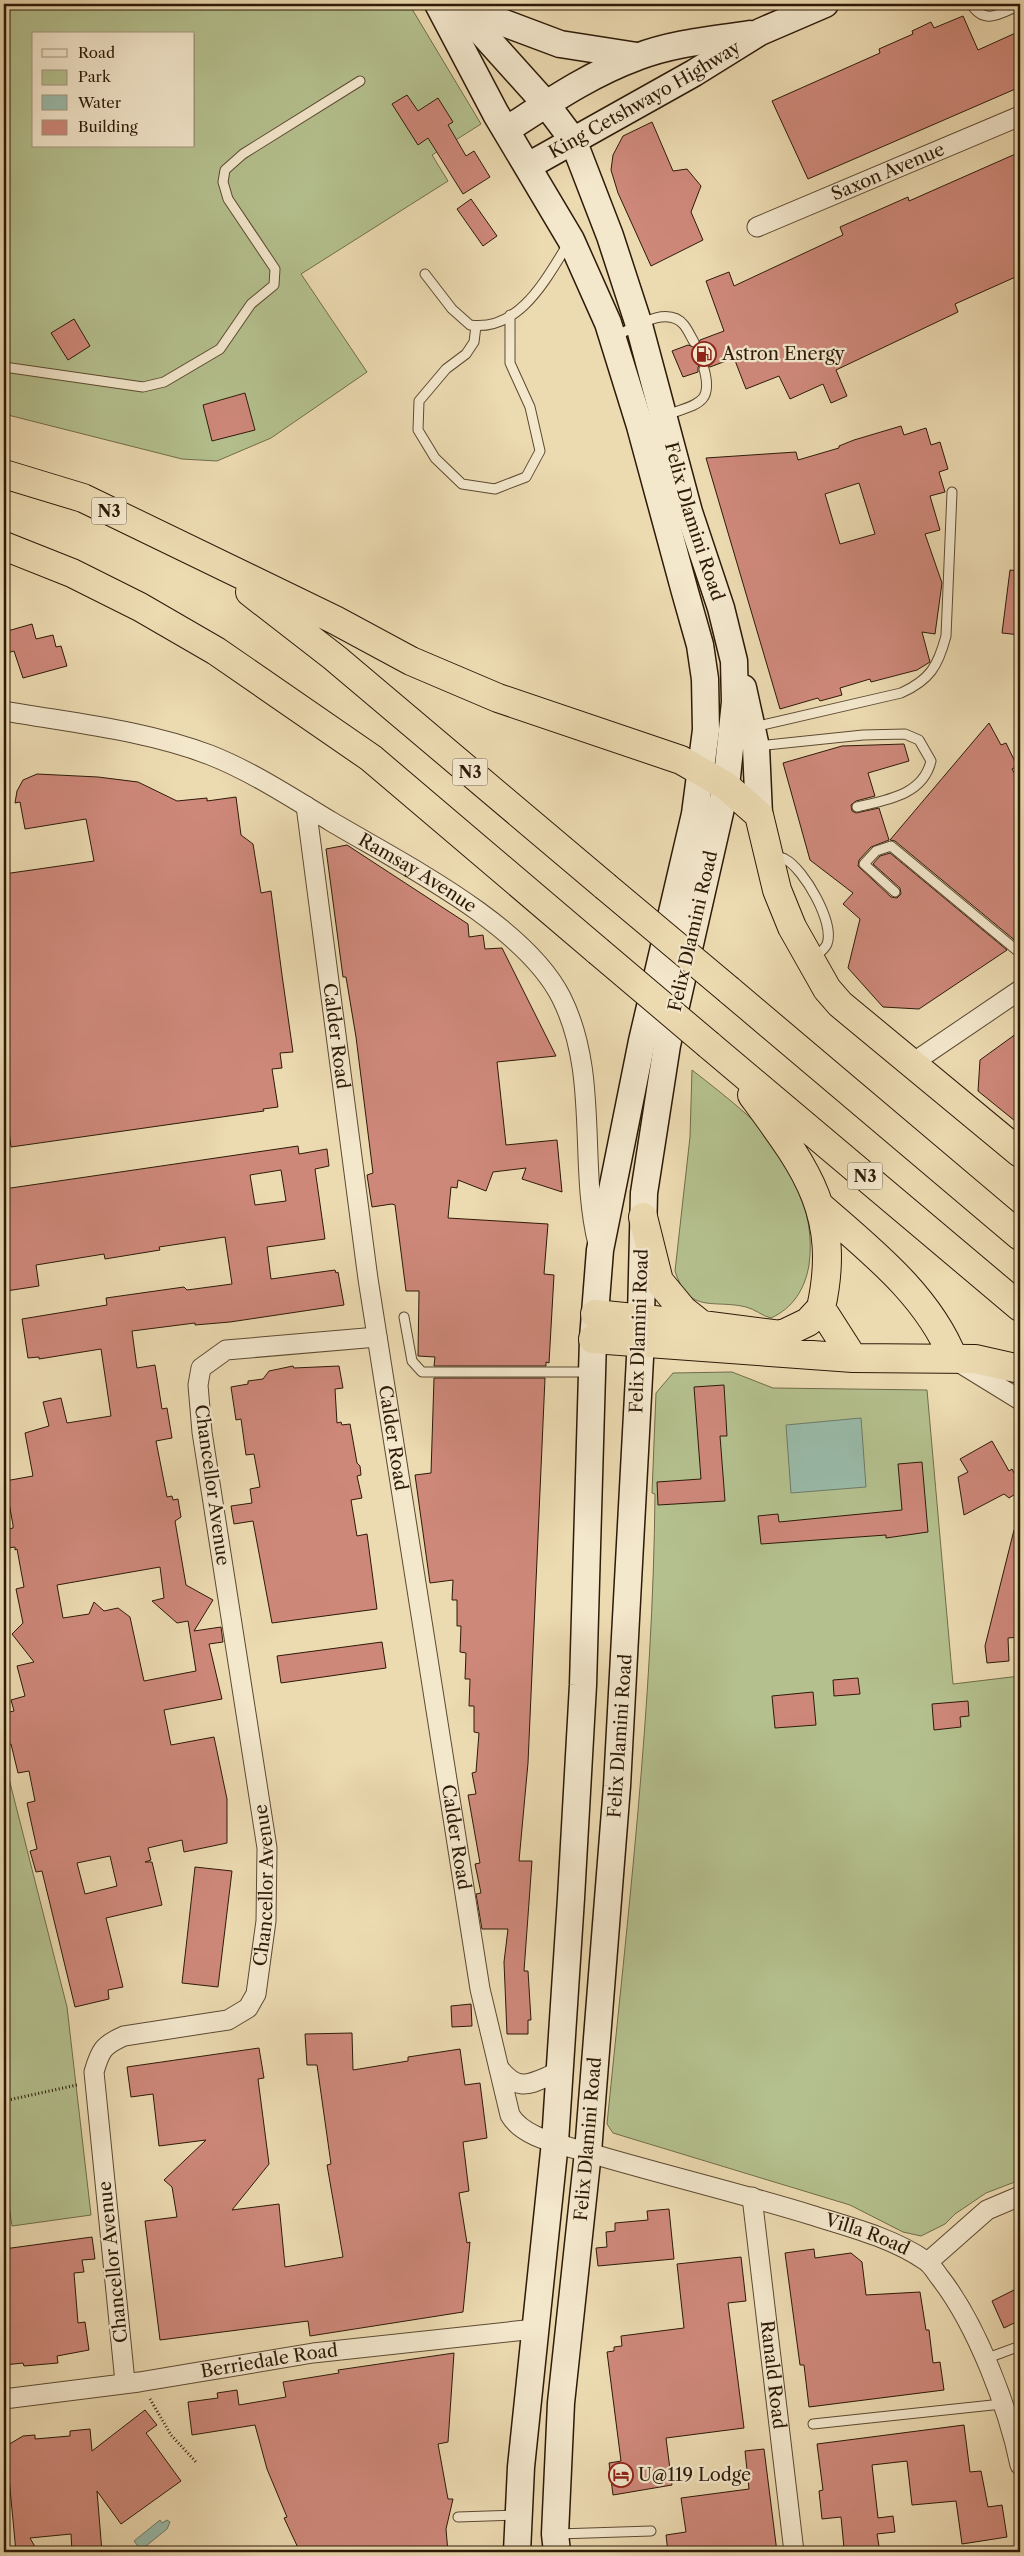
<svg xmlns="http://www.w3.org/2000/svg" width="1024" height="2556" font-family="'Libre Caslon Text',serif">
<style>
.green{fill:#b4c08e;stroke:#706d4b;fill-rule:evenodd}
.water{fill:#9ba;stroke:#6e7b69}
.building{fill:#ce887a;stroke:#2d1a08;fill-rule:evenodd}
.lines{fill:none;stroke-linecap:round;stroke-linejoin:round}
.service-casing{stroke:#5d4a32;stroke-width:11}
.minor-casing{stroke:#5d4a32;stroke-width:21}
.secondary-casing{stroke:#2d1a08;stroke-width:29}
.motorway-casing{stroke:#2d1a08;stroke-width:30}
.path{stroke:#2d1a08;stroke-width:3;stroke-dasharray:1 2.5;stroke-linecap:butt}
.service{stroke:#f3e7cc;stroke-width:9}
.minor{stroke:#f3e7cc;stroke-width:19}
.secondary{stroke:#f3e7cc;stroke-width:26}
.motorway{stroke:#ecdab1;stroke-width:28}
.motorway-bridge-casing{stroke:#2d1a08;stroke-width:30;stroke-linecap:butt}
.motorway-bridge{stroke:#ecdab1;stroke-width:28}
.labels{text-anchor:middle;stroke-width:4.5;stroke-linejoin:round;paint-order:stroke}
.shield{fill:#f3e7cc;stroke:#685843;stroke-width:1}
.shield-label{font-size:16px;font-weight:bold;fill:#2d1a08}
.street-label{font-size:18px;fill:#2d1a08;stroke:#f3e7cc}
.poi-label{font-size:18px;fill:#2d1a08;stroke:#f3e7cc;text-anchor:start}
</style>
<rect width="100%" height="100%" fill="#ecdab1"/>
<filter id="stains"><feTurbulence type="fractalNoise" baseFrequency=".004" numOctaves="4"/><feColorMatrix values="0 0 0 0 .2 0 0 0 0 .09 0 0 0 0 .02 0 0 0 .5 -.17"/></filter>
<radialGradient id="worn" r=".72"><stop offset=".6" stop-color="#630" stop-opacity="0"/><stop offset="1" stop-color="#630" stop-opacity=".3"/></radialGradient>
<!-- green -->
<path class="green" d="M 4,4 L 409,4 L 481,124 L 432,155 L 448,181 L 301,274 L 367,372 L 271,438 L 217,461 L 182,459 L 4,414 ZM 34,34 L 194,34 L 194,146 L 34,146 Z
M 692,1070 C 710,1084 728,1098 745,1113 C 787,1148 817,1211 809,1265 C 805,1289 793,1308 771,1318 C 762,1316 755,1309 746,1307 C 714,1299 689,1315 675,1271 L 690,1137 Z
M 732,1372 L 773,1388 L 927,1390 L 953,1684 L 1020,1676 L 1020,2180 L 986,2193 L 955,2214 L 945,2224 L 921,2236 L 903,2232 L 850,2205 L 613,2133 L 607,2124 C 628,1914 653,1705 655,1494 L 652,1493 L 656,1393 L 673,1373 Z
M 4,1759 L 67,2007 L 91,2215 L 12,2226 L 4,2173 Z"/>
<!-- water -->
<path class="water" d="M 861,1418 L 866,1487 L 791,1493 L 786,1425 Z
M 160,2520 L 162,2523 L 167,2520 L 170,2522 L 167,2529 L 141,2550 L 134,2541 Z"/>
<!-- building -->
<path class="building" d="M 963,16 L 978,50 L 1020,31 L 1020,87 L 808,179 L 772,101 L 880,53 L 879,49 L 913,34 L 912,31 L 931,22 L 934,28 Z
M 407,95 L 418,111 L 438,98 L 453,122 L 448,125 L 466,156 L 474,151 L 490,177 L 463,194 L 428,138 L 418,145 L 392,104 Z
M 652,122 L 673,171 L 687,169 L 701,186 L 691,212 L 703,240 L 651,266 L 618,193 L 611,170 L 613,155 L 623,136 Z
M 1020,152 L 1020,275 L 955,304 L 958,312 L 836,370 L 847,396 L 831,403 L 823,384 L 790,399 L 779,376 L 746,389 L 734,358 L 710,367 L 702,363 L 698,367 L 698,372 L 683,377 L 672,351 L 688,345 L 697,348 L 700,340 L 724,331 L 706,281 L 729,272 L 734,286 L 843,235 L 840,227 L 908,197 L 909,201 Z
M 471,199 L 497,236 L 483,246 L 457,209 Z
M 74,319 L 90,346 L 68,360 L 51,333 Z
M 245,393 L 255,430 L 212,441 L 203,405 Z
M 901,426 L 904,435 L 926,428 L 931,445 L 940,442 L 948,469 L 939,472 L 945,492 L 930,496 L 940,530 L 925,534 L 942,583 L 935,634 L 922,632 L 930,662 L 917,670 L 871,682 L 870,679 L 840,688 L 842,695 L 820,701 L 818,698 L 780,709 L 706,458 L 796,452 L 798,460 L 839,448 L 839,446 L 854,440 ZM 859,483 L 875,534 L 840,544 L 825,494 Z
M 1010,570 L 1020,571 L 1020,635 L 1002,633 Z
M 32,624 L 36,639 L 53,635 L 56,647 L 61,646 L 67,666 L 23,678 L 14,651 L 4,654 L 4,632 Z
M 989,723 L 1001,745 L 1006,743 L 1017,766 L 1012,769 L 1020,783 L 1020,941 L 1018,943 L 895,841 L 890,840 Z
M 904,744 L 909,761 L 868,773 L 875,796 L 856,801 L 851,805 L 852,811 L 856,813 L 879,808 L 889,840 L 871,847 L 859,860 L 858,866 L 891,897 L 897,898 L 901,894 L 900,888 L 873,864 L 880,856 L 890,853 L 1007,950 L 919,1009 L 883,1007 L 848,968 L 860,919 L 843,904 L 853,893 L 810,860 L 783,763 L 842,746 Z
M 37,774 L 98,777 L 138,782 L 177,801 L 207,798 L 207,801 L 236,797 L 241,835 L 253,844 L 261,893 L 271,891 L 282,975 L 293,1052 L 280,1053 L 282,1068 L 272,1069 L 278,1107 L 263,1109 L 264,1111 L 11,1147 L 4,1091 L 4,874 L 94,861 L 86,819 L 25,829 L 20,802 L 15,803 L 17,791 L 23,780 Z
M 347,845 L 468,924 L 469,937 L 483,935 L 485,949 L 502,948 L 556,1056 L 497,1062 L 506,1145 L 557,1140 L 562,1192 L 522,1179 L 526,1168 L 493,1172 L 486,1191 L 458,1180 L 457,1188 L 451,1187 L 448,1218 L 548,1224 L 544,1274 L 554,1275 L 549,1363 L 546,1362 L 546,1366 L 434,1366 L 435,1357 L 418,1356 L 419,1291 L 406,1291 L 395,1205 L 392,1204 L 372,1207 L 367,1175 L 373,1173 L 356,1037 L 346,977 L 343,977 L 326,849 Z
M 1020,1031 L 1020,1125 L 978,1091 L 980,1060 Z
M 298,1146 L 299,1154 L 327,1149 L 329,1166 L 315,1169 L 325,1239 L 267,1247 L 271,1279 L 335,1270 L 336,1273 L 338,1272 L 344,1305 L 230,1322 L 195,1325 L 195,1323 L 132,1331 L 137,1368 L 155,1365 L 162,1409 L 167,1408 L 172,1438 L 156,1441 L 167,1497 L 172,1496 L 173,1500 L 178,1499 L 181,1517 L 175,1521 L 186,1585 L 213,1600 L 194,1631 L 221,1627 L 223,1642 L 209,1644 L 222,1699 L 164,1710 L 171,1745 L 214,1737 L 227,1799 L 227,1843 L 184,1852 L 182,1840 L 148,1848 L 151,1860 L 145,1862 L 152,1862 L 162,1905 L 106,1918 L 123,1987 L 108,1990 L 109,1999 L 75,2007 L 42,1871 L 36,1872 L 30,1851 L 37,1849 L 27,1803 L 35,1801 L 29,1771 L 18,1773 L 11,1744 L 4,1746 L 4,1725 L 7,1725 L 5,1713 L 14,1711 L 11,1700 L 25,1696 L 17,1666 L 34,1662 L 12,1634 L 23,1623 L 16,1589 L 24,1587 L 17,1549 L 15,1550 L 15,1547 L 8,1548 L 5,1530 L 13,1528 L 13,1525 L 5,1481 L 33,1476 L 25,1433 L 49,1426 L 43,1402 L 61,1398 L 67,1423 L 111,1416 L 101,1349 L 39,1359 L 39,1357 L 28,1358 L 22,1319 L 107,1305 L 106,1298 L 184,1287 L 187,1290 L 232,1284 L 225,1237 L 159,1247 L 160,1250 L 105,1259 L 104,1254 L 36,1265 L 39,1286 L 6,1291 L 4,1288 L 4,1189 ZM 281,1170 L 286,1201 L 255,1205 L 250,1175 ZM 160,1567 L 164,1598 L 152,1601 L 177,1623 L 188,1621 L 196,1671 L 144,1681 L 130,1617 L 118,1608 L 104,1611 L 94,1602 L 89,1614 L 63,1618 L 57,1585 ZM 110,1856 L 117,1886 L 85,1894 L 77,1863 Z
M 293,1366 L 294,1368 L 339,1366 L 343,1388 L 335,1389 L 337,1423 L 341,1422 L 342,1425 L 350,1424 L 357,1463 L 360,1466 L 361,1475 L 357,1476 L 362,1498 L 351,1500 L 357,1536 L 367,1534 L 377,1609 L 272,1623 L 253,1521 L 234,1524 L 231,1506 L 252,1503 L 250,1489 L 260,1487 L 254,1454 L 246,1455 L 241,1419 L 236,1420 L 231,1387 L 248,1384 L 248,1381 L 263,1379 L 269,1371 Z
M 434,1378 L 545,1378 L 528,1763 L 519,1861 L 532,1861 L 524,1971 L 528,1971 L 531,2020 L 528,2020 L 528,2034 L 507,2034 L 504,1962 L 508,1929 L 482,1929 L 476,1894 L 481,1893 L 475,1864 L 480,1863 L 468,1795 L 476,1794 L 472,1773 L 476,1772 L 479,1733 L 474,1732 L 474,1706 L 469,1706 L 470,1679 L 465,1679 L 466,1653 L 460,1652 L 461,1626 L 457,1626 L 457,1600 L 452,1600 L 453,1580 L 430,1583 L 415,1475 L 431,1473 Z
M 724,1385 L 727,1436 L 720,1436 L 725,1501 L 658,1505 L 657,1482 L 701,1479 L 694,1387 Z
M 992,1441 L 1009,1471 L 1012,1469 L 1020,1484 L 1020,1491 L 1009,1498 L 1004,1494 L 964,1515 L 958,1477 L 968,1472 L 960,1459 Z
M 922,1462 L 928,1532 L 886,1538 L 886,1535 L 761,1544 L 758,1516 L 778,1514 L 779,1522 L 902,1510 L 898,1464 Z
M 1014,1530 L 1020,1530 L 1020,1637 L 1008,1638 L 1009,1661 L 987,1663 L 985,1646 Z
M 382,1642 L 386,1668 L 281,1683 L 277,1656 Z
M 858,1678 L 860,1694 L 834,1696 L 833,1680 Z
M 813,1692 L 816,1725 L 775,1728 L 772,1696 Z
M 968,1701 L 969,1716 L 960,1717 L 961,1727 L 934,1730 L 932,1704 Z
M 195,1867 L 232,1871 L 218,1987 L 182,1983 Z
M 471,2004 L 472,2026 L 452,2027 L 451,2006 Z
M 352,2033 L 353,2070 L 408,2061 L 408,2057 L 460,2049 L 465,2085 L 480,2083 L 487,2138 L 463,2142 L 469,2191 L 459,2193 L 467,2243 L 470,2242 L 463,2312 L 310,2336 L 308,2321 L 160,2340 L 145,2221 L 177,2217 L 172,2187 L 164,2180 L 206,2140 L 159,2146 L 153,2094 L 131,2097 L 127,2067 L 259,2048 L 264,2078 L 258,2079 L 269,2164 L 232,2210 L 279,2204 L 285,2267 L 343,2257 L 327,2165 L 331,2164 L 317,2065 L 307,2065 L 305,2034 Z
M 669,2209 L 674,2259 L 598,2266 L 596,2248 L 607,2247 L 606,2232 L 615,2231 L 615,2223 L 648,2220 L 647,2211 Z
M 92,2237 L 95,2259 L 82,2260 L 84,2272 L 74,2273 L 78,2323 L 85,2322 L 89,2350 L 57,2356 L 58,2363 L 24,2366 L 23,2363 L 4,2365 L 4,2249 Z
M 814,2249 L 815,2258 L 851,2253 L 862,2262 L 866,2295 L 920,2292 L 926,2330 L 929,2330 L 933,2363 L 940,2362 L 944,2390 L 809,2407 L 804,2365 L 800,2365 L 785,2253 Z
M 741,2257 L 746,2301 L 728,2303 L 744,2428 L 666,2438 L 672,2485 L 613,2495 L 609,2463 L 621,2461 L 607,2352 L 614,2351 L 614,2347 L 622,2346 L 621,2336 L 684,2328 L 677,2264 Z
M 1020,2287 L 1020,2320 L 1004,2328 L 992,2301 Z
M 454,2353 L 448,2442 L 438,2444 L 448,2499 L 453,2499 L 446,2529 L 448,2552 L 300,2552 L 284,2518 L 287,2517 L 267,2469 L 255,2425 L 192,2435 L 188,2402 L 218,2398 L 217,2393 L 237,2390 L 239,2405 L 286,2397 L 283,2382 L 339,2373 L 338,2370 Z
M 145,2410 L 157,2425 L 146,2433 L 181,2481 L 121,2524 L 97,2491 L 102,2552 L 72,2552 L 71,2534 L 30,2538 L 38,2552 L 16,2552 L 6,2446 L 23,2436 L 35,2435 L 35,2439 L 70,2436 L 70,2431 L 90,2429 L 92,2451 Z
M 964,2425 L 970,2472 L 981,2471 L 988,2507 L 1002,2505 L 1007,2537 L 962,2544 L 956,2501 L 912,2505 L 907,2461 L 872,2465 L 878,2518 L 893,2516 L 895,2532 L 877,2534 L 880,2552 L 847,2552 L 847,2548 L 844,2548 L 841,2517 L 822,2519 L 819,2491 L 823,2490 L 817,2444 Z
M 764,2449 L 777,2552 L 668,2552 L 666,2535 L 686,2532 L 681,2498 L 749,2489 L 745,2451 Z"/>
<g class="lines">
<defs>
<path id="service" d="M 971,4 C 985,26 1001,13 1020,5
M 425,274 L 452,309 L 470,325 C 519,332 546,279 568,244
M 476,326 L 474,342 L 466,354 L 446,369 L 419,401 L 418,430 L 435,458 L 462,484 L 495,489 L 526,477 L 540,451 L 530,407 L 510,363 L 510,315
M 614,337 C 633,328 667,304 684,325 C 688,330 691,337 694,342
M 4,367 L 143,387 L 164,382 L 220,349 L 251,304 L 274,285 L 275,269 L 228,199 L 223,182 L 225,170 L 243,154 L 360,81
M 667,415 C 695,404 714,405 704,369
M 754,727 L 901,693 C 930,680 938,666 946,636 L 952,492
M 758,746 L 863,735 L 905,734 L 919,740 L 931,761 C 923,795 887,800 857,807
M 774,856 C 777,857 782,857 785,859 C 804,869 835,923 827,944 C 825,949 818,954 814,958
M 895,892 L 864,864 L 876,851 L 891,846 L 1020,953
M 404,1317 L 412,1361 L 422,1372 L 590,1372
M 985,2359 L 1020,2346
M 813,2424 L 1002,2404
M 458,2517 L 517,2515
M 558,2534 L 651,2531"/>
<g id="minor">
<path id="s1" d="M 757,227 L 1020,116"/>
<path id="s2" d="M 4,711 C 72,723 144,730 210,755 C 253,772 292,798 332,822 C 401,863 524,924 561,997 C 600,1074 578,1164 598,1244"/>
<path id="s3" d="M 306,806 L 368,1279 L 480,1989 L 510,2115 C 523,2138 561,2144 586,2152 C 660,2174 736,2192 811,2215 C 850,2227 893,2238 926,2261 C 932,2265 936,2273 941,2279 C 977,2326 1008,2407 1020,2465"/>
<path d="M 911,1064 L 1020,990"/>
<path d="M 955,1360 L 1020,1400"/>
<path d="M 499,2068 C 520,2095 532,2082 559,2072"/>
<path id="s4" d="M 752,2197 L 794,2552"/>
<path d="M 928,2262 L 987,2210 L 1020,2196"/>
<path id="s5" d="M 125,2382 L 94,2072 C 100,2051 103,2045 124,2036 L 228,2020 L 248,2008 L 256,1994 L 266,1921 L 267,1848 L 202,1432 L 198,1385 L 201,1368 L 226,1350 L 377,1337"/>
<path id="s6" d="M 4,2399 L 139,2382 L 313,2353 L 535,2329"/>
</g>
<g id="secondary">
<path d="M 438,4 L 496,114 L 571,240 L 608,323 L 640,426 L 685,592 L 700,645 L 705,679 L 706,730 L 695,814 L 642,1041 L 600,1250 L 593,1339 L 583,1685 L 571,1898 L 555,2142 L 521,2467 L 517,2552"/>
<path id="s7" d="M 456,4 L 546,104 L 573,140 L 610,236 L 639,325 L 689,512 L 721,608 L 734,661 L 735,702 L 726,786 L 667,1045 L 644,1193 L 640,1358 L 617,1786 L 588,2152 L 561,2403 L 555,2534 L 557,2552"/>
<path d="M 464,4 L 496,20 L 560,44 L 637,56"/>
<path d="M 506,130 C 548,103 590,74 637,57 C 673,43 712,40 750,34"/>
<path id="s8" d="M 528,166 L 694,73 L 760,32 L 825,4"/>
<path d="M 743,688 L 756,747 L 759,815"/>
</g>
<path id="motorway" d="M 4,474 L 83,498 L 335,620 L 411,661 L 498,698 L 681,760 L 726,786 L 759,815 L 777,890 L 792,927 L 827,989 L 840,1004 L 1020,1153
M 4,546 L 72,573 L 140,607 L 216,651 L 371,758 L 598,951
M 250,592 L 335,658 L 605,886
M 729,990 L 1020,1236
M 709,1045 L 1020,1307
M 752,1095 C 805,1167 842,1213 821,1308 L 853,1358
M 821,1207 C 870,1250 928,1295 953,1358
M 643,1217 L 659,1281 L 683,1310 L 702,1325 L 781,1335 L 808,1322 L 821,1308
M 595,1314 L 702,1325
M 593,1339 L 853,1358 L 975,1359 L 1020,1369"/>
</defs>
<!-- service casing -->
<use href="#service" class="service-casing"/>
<!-- minor casing -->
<use href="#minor" class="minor-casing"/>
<!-- secondary casing -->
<use href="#secondary" class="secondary-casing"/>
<!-- motorway casing -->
<use href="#motorway" class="motorway-casing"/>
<!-- path -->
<path class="path" d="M 4,2101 L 77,2085
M 150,2399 L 171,2435 L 196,2462"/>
<!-- service -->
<use href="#service" class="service"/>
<!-- minor -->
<use href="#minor" class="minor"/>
<!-- secondary -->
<use href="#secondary" class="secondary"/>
<!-- motorway -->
<use href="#motorway" class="motorway"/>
<defs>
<path id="motorway-bridge" d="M 605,886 L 729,990
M 598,951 L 709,1045"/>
</defs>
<!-- motorway-bridge casing -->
<use href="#motorway-bridge" class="motorway-bridge-casing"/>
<!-- motorway-bridge -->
<use href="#motorway-bridge" class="motorway-bridge"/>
</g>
<!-- icons -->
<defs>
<symbol id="fuel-ring" viewBox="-11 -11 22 22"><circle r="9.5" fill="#f3e7cc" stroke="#8f2418" stroke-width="1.5"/><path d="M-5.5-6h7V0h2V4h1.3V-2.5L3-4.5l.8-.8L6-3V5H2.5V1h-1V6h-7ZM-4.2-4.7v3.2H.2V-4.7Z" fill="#8f2418"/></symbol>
<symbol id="hotel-ring" viewBox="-11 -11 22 22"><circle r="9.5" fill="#f3e7cc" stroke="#8f2418" stroke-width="1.5"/><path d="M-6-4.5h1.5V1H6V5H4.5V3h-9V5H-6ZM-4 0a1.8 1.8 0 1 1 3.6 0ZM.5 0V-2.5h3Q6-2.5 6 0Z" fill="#8f2418"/></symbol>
</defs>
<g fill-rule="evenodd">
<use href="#fuel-ring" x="690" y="340" width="28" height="28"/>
<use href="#hotel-ring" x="607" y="2461" width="28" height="28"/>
</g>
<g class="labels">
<!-- shield labels -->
<g class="shield">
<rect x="91.5" y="497.5" width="35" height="27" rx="4"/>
<rect x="452.5" y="758.5" width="35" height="27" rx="4"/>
<rect x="847.5" y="1162.5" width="35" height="27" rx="4"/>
</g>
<g class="shield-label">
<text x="109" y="517">N3</text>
<text x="470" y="778">N3</text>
<text x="865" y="1182">N3</text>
</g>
<!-- street labels -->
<g class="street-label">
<text dy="6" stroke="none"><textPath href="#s8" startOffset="134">King Cetshwayo Highway</textPath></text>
<text dy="6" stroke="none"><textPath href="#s1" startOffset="142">Saxon Avenue</textPath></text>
<text dy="6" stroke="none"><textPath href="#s7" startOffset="580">Felix Dlamini Road</textPath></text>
<text dy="6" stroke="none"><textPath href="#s2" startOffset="450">Ramsay Avenue</textPath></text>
<text transform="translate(693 931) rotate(-77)" y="6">Felix Dlamini Road</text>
<text dy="6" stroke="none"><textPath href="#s3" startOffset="232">Calder Road</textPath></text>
<text transform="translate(639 1331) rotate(-88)" y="6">Felix Dlamini Road</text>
<text dy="6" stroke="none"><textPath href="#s3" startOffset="638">Calder Road</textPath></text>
<text transform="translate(212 1485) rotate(82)" y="6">Chancellor Avenue</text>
<text transform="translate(620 1736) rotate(-86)" y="6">Felix Dlamini Road</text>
<text dy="6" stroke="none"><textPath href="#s3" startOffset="1042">Calder Road</textPath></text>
<text dy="6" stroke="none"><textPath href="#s5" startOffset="615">Chancellor Avenue</textPath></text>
<text transform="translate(588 2139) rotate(-85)" y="6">Felix Dlamini Road</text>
<text dy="6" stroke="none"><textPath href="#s3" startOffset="1705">Villa Road</textPath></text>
<text transform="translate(113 2262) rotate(-96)" y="6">Chancellor Avenue</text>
<text dy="6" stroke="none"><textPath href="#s6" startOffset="268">Berriedale Road</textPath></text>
<text dy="6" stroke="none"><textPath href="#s4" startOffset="179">Ranald Road</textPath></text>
</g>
<!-- poi labels -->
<g class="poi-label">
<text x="722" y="360">Astron Energy</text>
<text x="638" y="2481">U@119 Lodge</text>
</g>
</g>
<!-- margin -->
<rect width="1024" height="2556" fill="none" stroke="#ecdab1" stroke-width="20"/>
<rect x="5" y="5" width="1014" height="2546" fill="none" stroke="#2d1a08" stroke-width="2.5"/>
<rect x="10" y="10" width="1004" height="2536" fill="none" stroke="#2d1a08"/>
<!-- legend -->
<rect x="32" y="32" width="162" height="115" fill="#f3e7cc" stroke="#a4957e"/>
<rect x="42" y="49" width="25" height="8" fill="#f3e7cc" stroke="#a4957e"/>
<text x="78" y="58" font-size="15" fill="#2d1a08">Road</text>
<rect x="42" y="70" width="25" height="15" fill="#b4c08e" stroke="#a4957e"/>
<text x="78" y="82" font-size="15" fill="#2d1a08">Park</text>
<rect x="42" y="95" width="25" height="15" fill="#99bbaa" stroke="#a4957e"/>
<text x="78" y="108" font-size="15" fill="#2d1a08">Water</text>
<rect x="42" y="120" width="25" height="15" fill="#ce887a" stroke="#a4957e"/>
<text x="78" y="132" font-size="15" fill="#2d1a08">Building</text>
<rect width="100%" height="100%" filter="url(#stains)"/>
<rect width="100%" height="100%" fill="url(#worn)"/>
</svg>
